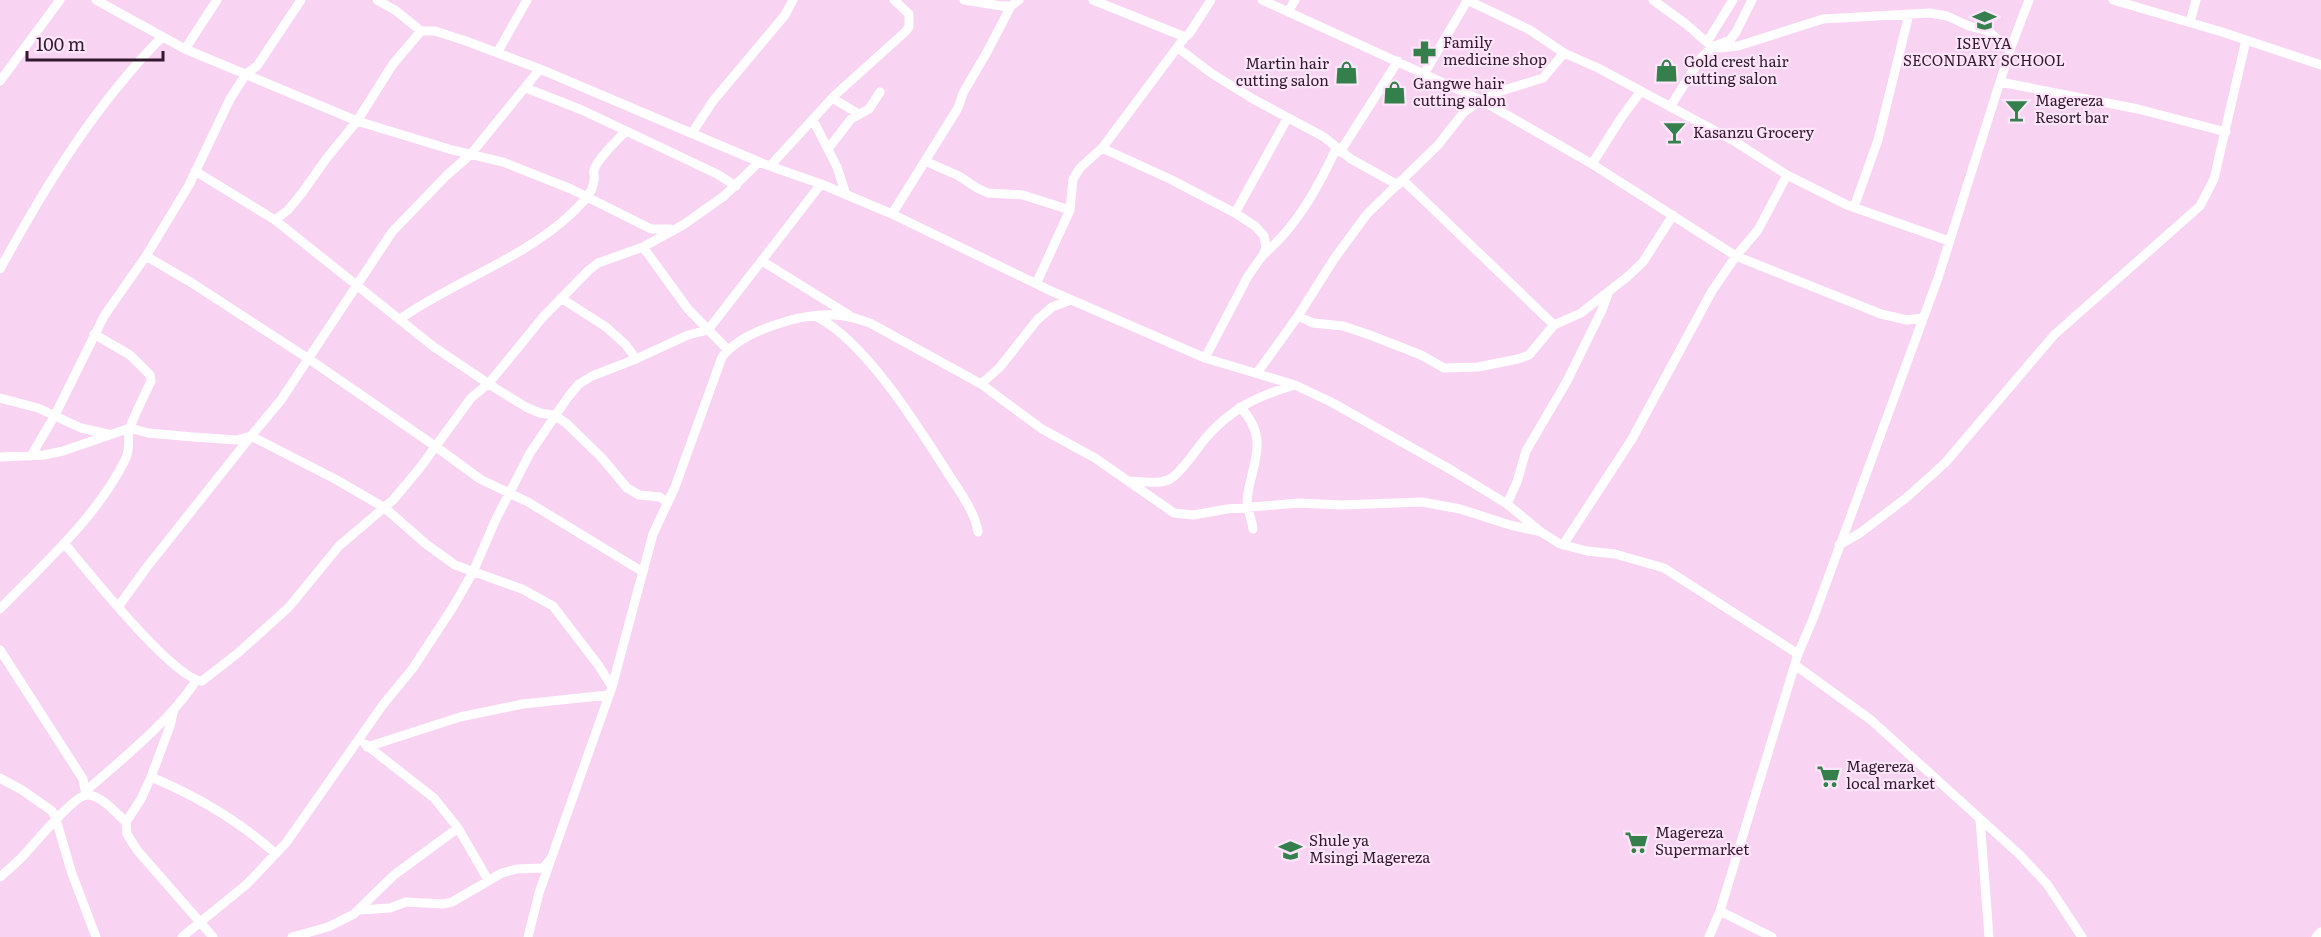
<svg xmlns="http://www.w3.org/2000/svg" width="2321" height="937" font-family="Literata,serif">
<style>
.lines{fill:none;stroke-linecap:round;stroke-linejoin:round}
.minor{stroke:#fff;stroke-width:9}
.labels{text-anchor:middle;stroke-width:4.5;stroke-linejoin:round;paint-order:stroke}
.poi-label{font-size:15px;fill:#311a2e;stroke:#fee5fa;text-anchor:start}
</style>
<rect width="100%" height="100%" fill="#f9d3f2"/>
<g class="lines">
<!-- minor -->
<path class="minor" d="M 96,0 L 185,49 L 357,121 L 449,149 L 503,162 L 571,189 L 651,229 L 670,229
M 377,0 L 395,10 L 421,31 L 435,31 L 466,41 L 540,69 L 764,164 L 821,184 L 892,214 L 1051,291 L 1205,358 L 1295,385 L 1333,403 L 1453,471 L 1507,504 L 1541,532 L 1560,544 L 1587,551 L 1615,554 L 1664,568 L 1798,654
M 964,0 L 1002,6 L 1011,6 L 1019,0
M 1093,0 L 1185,37
M 1262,0 L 1481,100 L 1592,164 L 1736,256 L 1881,314 L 1907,320 L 1923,318
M 1467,0 L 1530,30 L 1564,53 L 1598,68 L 1734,141 L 1787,175 L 1847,205 L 1949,241
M 1653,0 L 1686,24 L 1712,47 L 1720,48 L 1738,46 L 1823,19 L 1930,13 L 1947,16 L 1969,26 L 1988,31 L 2010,50
M 2113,0 L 2222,32 L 2321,65
M 1288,12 L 1295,0
M 2190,22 L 2196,0
M 1707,42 L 1733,0
M 1178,48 L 1211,73 L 1253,99 L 1324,137 L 1351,159 L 1398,185
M 185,49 L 217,0
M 497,53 L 527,0
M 1424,74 L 1467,1
M 0,81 L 60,0
M 2000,82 L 2138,109 L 2226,132
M 526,88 L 582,110 L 717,174 L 736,186
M 832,98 L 859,114
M 1670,107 L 1701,58 L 1712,47 L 1730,40 L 1736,32 L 1752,0
M 813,120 L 837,167 L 846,195
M 692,133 L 713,101 L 785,15 L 793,0
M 1102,148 L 1170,179 L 1235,213 L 1255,226 L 1264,236 L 1266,247 L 1263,255 L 1248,276 L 1205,358
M 828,149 L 851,119 L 869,109 L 880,92
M 1340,152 L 1398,61
M 925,161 L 959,176 L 977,188 L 988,193 L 1023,195 L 1070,210
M 1592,164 L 1621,118 L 1641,91
M 770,166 L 834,96 L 905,32 L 909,27 L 909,14 L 894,0
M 195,171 L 275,220 L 434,347 L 495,388 L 526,407 L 540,413 L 554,415 L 566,423 L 602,458 L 627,488 L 639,495 L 660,497 L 668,503
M 1403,180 L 1554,325
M 1854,207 L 1878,140 L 1909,14
M 1235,213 L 1287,119
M 892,214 L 958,108 L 963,93 L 987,52 L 1011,6
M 275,220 L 288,210 L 302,193 L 326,159 L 357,121 L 393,64 L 421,31
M 643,247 L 688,309 L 728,350
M 1263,255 C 1297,226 1317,189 1336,149
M 146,256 L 192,283 L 309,359 L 435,446 L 480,479 L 528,502 L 643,572
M 762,261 L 849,315
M 0,269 C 46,185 95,105 162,37
M 1036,284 L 1070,210 L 1073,179 L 1080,168 L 1103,147 L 1185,37 L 1189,34 L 1211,0
M 561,298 L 606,327 L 626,345 L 636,359
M 1298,316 L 1313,323 L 1343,326 L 1370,335 L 1421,355 L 1444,368 L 1478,367 L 1518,359 L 1529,355 L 1554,325 L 1581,313 L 1627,277 L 1643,262 L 1673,215
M 817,317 C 866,342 919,428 949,475 C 960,492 975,512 978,532
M 400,319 C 455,280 522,260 572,213 C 581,204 593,194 594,180 C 595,177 593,173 594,170 C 597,159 617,140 626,131
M 1257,373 L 1298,316 L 1334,259 L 1367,214 L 1438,145 L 1464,112 L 1481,100 L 1501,91 L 1543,78 L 1564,53
M 981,384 L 1000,367 L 1037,320 L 1052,307 L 1071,300
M 0,398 L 38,408 L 81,428 L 108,434
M 1240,407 C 1272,440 1250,465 1247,501 C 1247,509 1252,520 1253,529
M 31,456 L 55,415 L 104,316 L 146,256 L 189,185 L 230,99 L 246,74 L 257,66 L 301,0
M 0,457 L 44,455 L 63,451 L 130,428 L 148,433 L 193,437 L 237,440 L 251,436 L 281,400 L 392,232 L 447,175 L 471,154 L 540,69
M 1128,481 C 1141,481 1159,485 1170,479 C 1181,473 1196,450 1204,440 C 1230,409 1257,396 1295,385
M 1507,504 L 1517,482 L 1526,451 L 1567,381 L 1602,310 L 1609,291
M 64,543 C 86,569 173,679 202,681 L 238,653 L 289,607 L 339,546 L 393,500 L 419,469 L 471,398 L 489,383 L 543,317 L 589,270 L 598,263 L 643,247 L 683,225 L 724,196 L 759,162
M 1563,545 L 1632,439 L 1712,291 L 1736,256 L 1758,230 L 1787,175
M 1839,545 L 1860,533 L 1906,498 L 1945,463 L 2054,335 L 2200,206 L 2214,179 L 2246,40
M 118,607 L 147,567 L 251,436 L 335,479 L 385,508 L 426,544 L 455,565 L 522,589 L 553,606 L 599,666 L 612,687
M 0,609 C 43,564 95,519 124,462 C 132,447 126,439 130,427 C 136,412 144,396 151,381 L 150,375 L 130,355 L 94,334
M 0,650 L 83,779 L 86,795
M 1795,665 L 1871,720 L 2019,854 L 2047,884 L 2082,937
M 174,709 L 170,726 L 151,777 L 141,799 L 126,822 L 127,834 L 137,850 L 213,937
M 365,744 L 434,798 L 458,828 L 488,880
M 367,747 L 460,717 L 523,704 L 608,695
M 151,777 C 197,796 239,821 276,854
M 0,778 L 22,790 L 52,811 L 56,819 L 71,871 L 96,937
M 86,791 C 124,757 167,724 196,681
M 1980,819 L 1989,937
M 0,877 C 7,871 14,865 21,858 C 32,847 75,793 88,795 C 102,796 116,813 126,822
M 360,910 L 390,908 L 406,902 L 443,904 L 452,902 L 502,873 L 517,869 L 543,868 L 550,860
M 1720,911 L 1772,937
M 182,937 L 247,884 L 286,843 L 382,706 L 413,668 L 453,607 L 473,572 L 496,519 L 530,453 L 568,397 L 579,384 L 592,376 L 636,359 L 688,335 L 708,330 L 821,184
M 292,937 L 328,927 L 354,914 L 394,875 L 458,828
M 528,937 L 539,893 L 612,687 L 653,534 L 675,487 L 722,357 C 742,331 801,313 834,315 C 847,315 858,319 870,323 L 981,384 L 1042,429 L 1095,458 L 1174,513 L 1193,515 L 1227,509 L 1299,503 L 1341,505 L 1422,502 L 1460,509 L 1510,525 L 1537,531
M 1709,937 L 1720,911 L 1798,654 L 1813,619 L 1938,278 L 2010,50 L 2029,0
M 2316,937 L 2321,932"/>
</g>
<!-- icons -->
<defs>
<symbol id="school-bare" viewBox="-9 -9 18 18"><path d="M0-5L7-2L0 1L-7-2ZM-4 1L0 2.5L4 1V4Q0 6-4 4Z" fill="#357f4d" stroke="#fee5fa" stroke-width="2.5" paint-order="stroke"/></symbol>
<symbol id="pharmacy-bare" viewBox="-9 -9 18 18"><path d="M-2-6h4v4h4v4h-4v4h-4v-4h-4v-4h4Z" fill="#357f4d" stroke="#fee5fa" stroke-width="2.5" paint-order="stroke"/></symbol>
<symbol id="shop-bare" viewBox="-9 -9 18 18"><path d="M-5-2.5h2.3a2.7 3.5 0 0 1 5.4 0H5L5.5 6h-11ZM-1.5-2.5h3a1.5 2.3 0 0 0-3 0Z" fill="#357f4d" stroke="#fee5fa" stroke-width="2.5" paint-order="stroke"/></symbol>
<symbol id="bar-bare" viewBox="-9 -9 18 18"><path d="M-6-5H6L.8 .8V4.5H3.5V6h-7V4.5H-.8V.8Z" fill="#357f4d" stroke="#fee5fa" stroke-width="2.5" paint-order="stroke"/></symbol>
<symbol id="supermarket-bare" viewBox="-9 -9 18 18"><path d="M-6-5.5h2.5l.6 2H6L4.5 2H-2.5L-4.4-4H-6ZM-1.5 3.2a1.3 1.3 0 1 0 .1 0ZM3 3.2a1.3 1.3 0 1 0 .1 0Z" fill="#357f4d" stroke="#fee5fa" stroke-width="2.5" paint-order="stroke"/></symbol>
</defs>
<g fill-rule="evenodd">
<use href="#school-bare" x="1968" y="4" width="33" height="33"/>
<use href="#pharmacy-bare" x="1408" y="36" width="33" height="33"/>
<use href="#shop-bare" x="1650" y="54" width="33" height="33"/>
<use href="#shop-bare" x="1330" y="56" width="33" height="33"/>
<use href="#shop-bare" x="1378" y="76" width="33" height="33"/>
<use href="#bar-bare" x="2000" y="94" width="33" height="33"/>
<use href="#bar-bare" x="1658" y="116" width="33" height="33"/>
<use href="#supermarket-bare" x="1812" y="760" width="33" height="33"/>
<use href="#supermarket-bare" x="1620" y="826" width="33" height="33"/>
<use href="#school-bare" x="1274" y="834" width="33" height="33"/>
</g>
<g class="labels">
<!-- poi labels -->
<g class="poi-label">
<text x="1443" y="48">Family<tspan x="1443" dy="17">medicine shop</tspan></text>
<text x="1984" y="49" text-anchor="middle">ISEVYA<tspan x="1984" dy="17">SECONDARY SCHOOL</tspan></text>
<text x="1684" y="67">Gold crest hair<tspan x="1684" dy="17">cutting salon</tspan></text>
<text x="1329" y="69" text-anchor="end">Martin hair<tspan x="1329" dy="17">cutting salon</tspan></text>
<text x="1413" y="89">Gangwe hair<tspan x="1413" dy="17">cutting salon</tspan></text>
<text x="2035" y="106">Magereza<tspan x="2035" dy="17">Resort bar</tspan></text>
<text x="1693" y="138">Kasanzu Grocery</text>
<text x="1846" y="772">Magereza<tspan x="1846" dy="17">local market</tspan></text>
<text x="1655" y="838">Magereza<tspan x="1655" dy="17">Supermarket</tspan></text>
<text x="1309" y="846">Shule ya<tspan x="1309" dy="17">Msingi Magereza</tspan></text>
</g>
</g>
<!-- scale -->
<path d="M27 51v9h136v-9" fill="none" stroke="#311a2e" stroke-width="3"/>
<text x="36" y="51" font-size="18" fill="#311a2e" stroke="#fee5fa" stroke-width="4.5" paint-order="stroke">100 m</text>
</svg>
